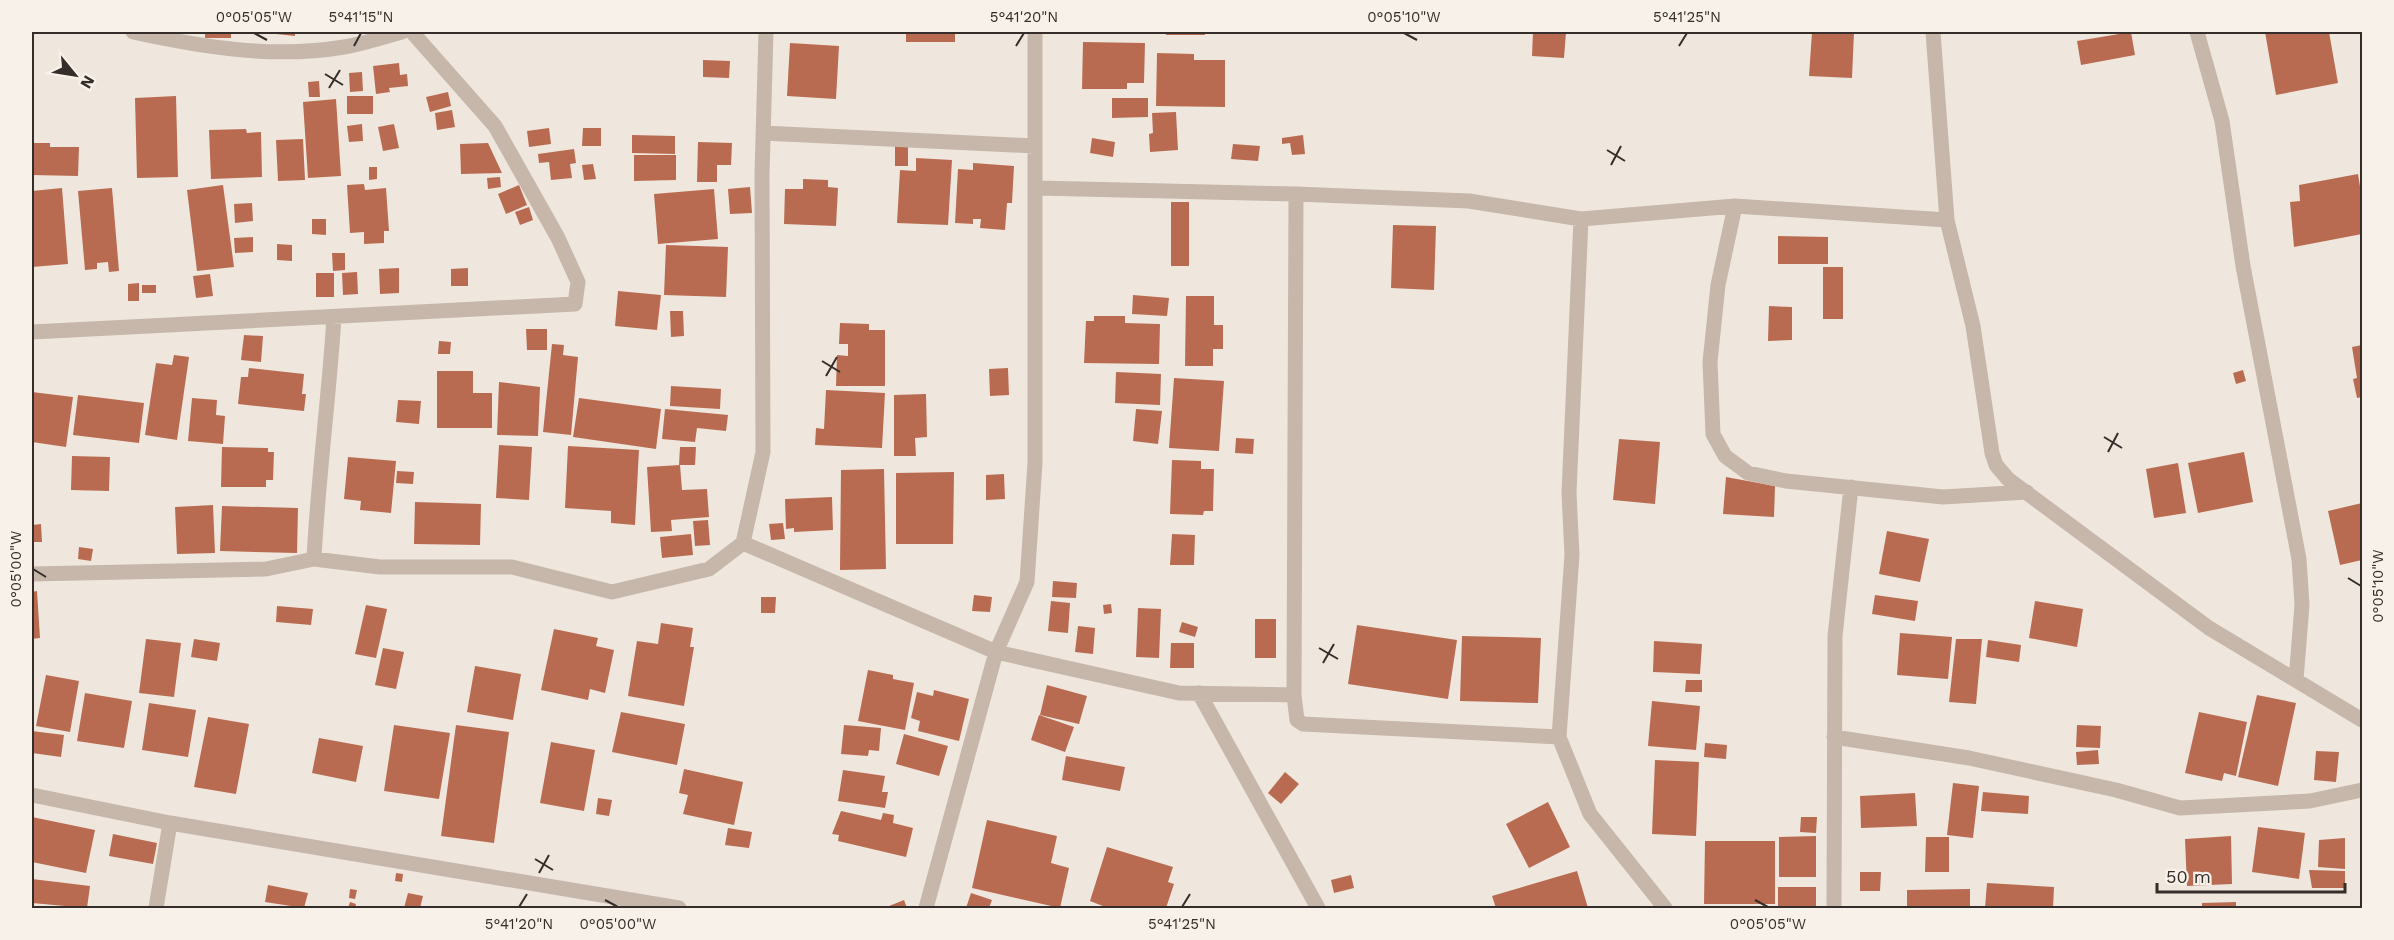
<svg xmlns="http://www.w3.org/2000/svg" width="2394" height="940" font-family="'Work Sans',sans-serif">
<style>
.building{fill:#b96b51}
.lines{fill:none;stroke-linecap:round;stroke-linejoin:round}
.minor{stroke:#c6b7aa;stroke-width:15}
.ticks{fill:none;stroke:#352d29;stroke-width:2}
.neatline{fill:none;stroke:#352d29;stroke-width:2}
.ticks-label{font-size:15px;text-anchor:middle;fill:#352d29}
</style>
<rect width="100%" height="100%" fill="#efe7dd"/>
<!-- building -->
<path class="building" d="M 205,32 L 231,32 L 231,38 L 205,38 Z
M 276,32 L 295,32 L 295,36 L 276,34 Z
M 906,32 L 955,32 L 955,42 L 906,42 Z
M 1166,32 L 1205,32 L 1205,35 L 1166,35 Z
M 1215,32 L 1233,32 L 1233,34 L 1215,34 Z
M 1533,32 L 1566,32 L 1564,58 L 1532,56 Z
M 1812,32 L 1854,32 L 1852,78 L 1809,76 Z
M 2131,32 L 2135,55 L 2081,65 L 2077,41 Z
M 2265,32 L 2329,32 L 2338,83 L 2276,95 Z
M 1083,42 L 1145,43 L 1144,83 L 1127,83 L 1127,89 L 1082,89 Z
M 790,43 L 839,46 L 836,99 L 787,96 Z
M 1157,53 L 1194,54 L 1194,60 L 1225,60 L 1225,107 L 1156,106 Z
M 703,60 L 730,61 L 729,78 L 703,77 Z
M 399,63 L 400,75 L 407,74 L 408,86 L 389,88 L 390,92 L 376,94 L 373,66 Z
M 362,72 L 363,91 L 350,92 L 349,73 Z
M 319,81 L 320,97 L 309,97 L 308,82 Z
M 448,92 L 451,106 L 430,112 L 426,97 Z
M 176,96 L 178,177 L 137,178 L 135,98 Z
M 347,96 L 373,96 L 373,114 L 347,114 Z
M 1112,98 L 1148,98 L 1148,117 L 1112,118 Z
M 336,99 L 341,176 L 308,178 L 303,102 Z
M 452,110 L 455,127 L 437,130 L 435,113 Z
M 1176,112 L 1178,150 L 1150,152 L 1149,134 L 1153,133 L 1152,113 Z
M 362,124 L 363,141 L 349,142 L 347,126 Z
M 394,124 L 399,148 L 383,151 L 378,127 Z
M 549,128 L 551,144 L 529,147 L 527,131 Z
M 583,128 L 601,128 L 601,146 L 582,146 Z
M 246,129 L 247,133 L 261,132 L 262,177 L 211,179 L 209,130 Z
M 632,135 L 675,136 L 675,154 L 632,153 Z
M 1303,135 L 1305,154 L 1292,155 L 1290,143 L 1282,144 L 1282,138 Z
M 1092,138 L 1115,142 L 1113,157 L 1090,153 Z
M 303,139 L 305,180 L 278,181 L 276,140 Z
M 698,142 L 732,143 L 731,165 L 717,165 L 717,182 L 697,182 Z
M 32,143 L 50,143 L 50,147 L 79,147 L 78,176 L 32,175 Z
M 488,143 L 502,173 L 461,174 L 460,144 Z
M 1233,144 L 1260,146 L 1258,161 L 1231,159 Z
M 895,146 L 908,146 L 908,166 L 895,166 Z
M 574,149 L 576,163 L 570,164 L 572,178 L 551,180 L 549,162 L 539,163 L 538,154 Z
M 634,155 L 676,155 L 676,180 L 634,181 Z
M 916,158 L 952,160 L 948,225 L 897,223 L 900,170 L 916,171 Z
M 973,163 L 1014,166 L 1012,203 L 1007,203 L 1005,230 L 980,228 L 981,219 L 973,219 L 973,224 L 955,223 L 958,169 L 973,170 Z
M 593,164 L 596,179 L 584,180 L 582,165 Z
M 369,167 L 377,167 L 377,179 L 369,180 Z
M 2358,174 L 2362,199 L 2362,234 L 2294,247 L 2290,202 L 2300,201 L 2299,185 Z
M 500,177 L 501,187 L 488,189 L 487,178 Z
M 803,179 L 828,180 L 828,187 L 838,188 L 836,226 L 784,224 L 785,189 L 803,189 Z
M 364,184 L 365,190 L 386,188 L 389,231 L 384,231 L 384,243 L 364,244 L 364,232 L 350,233 L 347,185 Z
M 223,185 L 234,267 L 197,271 L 187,190 Z
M 519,185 L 527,205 L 506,214 L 498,194 Z
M 750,187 L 752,213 L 730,214 L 728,189 Z
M 62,188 L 68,264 L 32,267 L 32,191 Z
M 112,188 L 119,271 L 109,272 L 108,262 L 97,263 L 97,269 L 85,270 L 78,191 Z
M 714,189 L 718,239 L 658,244 L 654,194 Z
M 1171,202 L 1189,202 L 1189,266 L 1171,266 Z
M 252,203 L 253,221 L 235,223 L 234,204 Z
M 529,207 L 533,220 L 520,225 L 515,212 Z
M 312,219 L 326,219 L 326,235 L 312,234 Z
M 1393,225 L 1436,226 L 1434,290 L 1391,288 Z
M 1778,236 L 1828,237 L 1828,264 L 1778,264 Z
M 253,237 L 253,252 L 235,253 L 234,238 Z
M 277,244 L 292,245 L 292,261 L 277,260 Z
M 666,245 L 728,247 L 726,297 L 664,295 Z
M 332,253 L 345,253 L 345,270 L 333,271 Z
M 1823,267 L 1843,267 L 1843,319 L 1823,319 Z
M 399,268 L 399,293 L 380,294 L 379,269 Z
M 468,268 L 468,286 L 451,286 L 451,269 Z
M 357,272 L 358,294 L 343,295 L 342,273 Z
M 316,273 L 334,273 L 334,297 L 316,297 Z
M 210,274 L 213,296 L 196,298 L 193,276 Z
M 139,283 L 139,301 L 128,301 L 128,284 Z
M 142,285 L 156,285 L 156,293 L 142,293 Z
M 618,291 L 661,295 L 657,330 L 615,326 Z
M 1133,295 L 1169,298 L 1167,316 L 1132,314 Z
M 1186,296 L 1214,296 L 1214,325 L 1223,325 L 1223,349 L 1213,349 L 1213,366 L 1185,366 Z
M 1769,306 L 1792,307 L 1792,340 L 1768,341 Z
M 670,311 L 683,311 L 684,336 L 671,337 Z
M 1094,316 L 1125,316 L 1125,323 L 1160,324 L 1159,364 L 1084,363 L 1086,321 L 1094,321 Z
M 840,323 L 869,324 L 869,330 L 885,330 L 885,386 L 836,386 L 837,355 L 848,356 L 848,344 L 839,344 Z
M 526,329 L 547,329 L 547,350 L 527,350 Z
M 244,335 L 263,336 L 261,362 L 241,360 Z
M 439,341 L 451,342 L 450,354 L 438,354 Z
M 552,344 L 564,345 L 563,355 L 578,357 L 571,435 L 543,432 Z
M 2362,345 L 2362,397 L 2357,398 L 2353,379 L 2357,378 L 2352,347 Z
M 174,355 L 189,357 L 177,440 L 145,435 L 156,363 L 172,365 Z
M 249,368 L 304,374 L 302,394 L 306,394 L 304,411 L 238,404 L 241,377 L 248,377 Z
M 1008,368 L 1009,395 L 990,396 L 989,369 Z
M 2243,370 L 2246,381 L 2236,384 L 2233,373 Z
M 437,371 L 473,371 L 473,393 L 492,393 L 492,428 L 437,428 Z
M 1116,372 L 1161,374 L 1160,405 L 1115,403 Z
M 1174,378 L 1224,381 L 1219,451 L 1169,448 Z
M 499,382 L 540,387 L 538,436 L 497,435 Z
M 671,386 L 721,389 L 720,409 L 670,406 Z
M 826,390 L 885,393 L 882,448 L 815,445 L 816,428 L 824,429 Z
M 32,392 L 73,397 L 66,447 L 32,442 Z
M 926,394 L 927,437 L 915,438 L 916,456 L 894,456 L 894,395 Z
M 78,395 L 144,403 L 139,443 L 73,435 Z
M 192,398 L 217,400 L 216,415 L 225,416 L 223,444 L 188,441 Z
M 579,398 L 661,409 L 656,449 L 573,437 Z
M 398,400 L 421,401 L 419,424 L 396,422 Z
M 665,409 L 728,415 L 726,431 L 697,428 L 695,442 L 662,439 Z
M 1136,409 L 1162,411 L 1158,444 L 1133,441 Z
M 1236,438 L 1254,439 L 1253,454 L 1235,453 Z
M 1619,439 L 1660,442 L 1655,504 L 1613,500 Z
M 499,445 L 532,447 L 529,500 L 496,498 Z
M 568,446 L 639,450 L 635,525 L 611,523 L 611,511 L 565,508 Z
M 222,447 L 268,448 L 268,452 L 274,452 L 273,480 L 266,480 L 266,487 L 221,487 Z
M 680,447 L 696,447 L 695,465 L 679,465 Z
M 2244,452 L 2253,502 L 2198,513 L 2188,463 Z
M 72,456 L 110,457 L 109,491 L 71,490 Z
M 348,457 L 396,461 L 391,513 L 360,510 L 361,501 L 344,499 Z
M 1172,460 L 1201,461 L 1201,469 L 1214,469 L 1213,511 L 1204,511 L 1203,515 L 1170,514 Z
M 2178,463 L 2186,513 L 2154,518 L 2146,469 Z
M 680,465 L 682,490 L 707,489 L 709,517 L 671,520 L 672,531 L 651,532 L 647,467 Z
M 884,469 L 886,569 L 840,570 L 841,470 Z
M 397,471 L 414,472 L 413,484 L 396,483 Z
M 954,472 L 953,544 L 896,544 L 896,473 Z
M 1004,474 L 1005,499 L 986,500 L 986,475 Z
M 1726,477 L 1775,486 L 1774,517 L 1723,514 Z
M 832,497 L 833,530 L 794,532 L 794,528 L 786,529 L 785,499 Z
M 415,502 L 481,504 L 480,545 L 414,544 Z
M 2362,503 L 2362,560 L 2340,565 L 2328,511 Z
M 213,505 L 215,553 L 177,554 L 175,507 Z
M 222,506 L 298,508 L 297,553 L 220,551 Z
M 708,520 L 710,545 L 695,546 L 693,521 Z
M 783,523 L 785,539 L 771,540 L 769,524 Z
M 41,524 L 42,542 L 32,542 L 32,525 Z
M 1887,531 L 1929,539 L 1920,582 L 1879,574 Z
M 691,534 L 693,555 L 662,558 L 660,537 Z
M 1172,534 L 1195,535 L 1194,565 L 1170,565 Z
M 79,547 L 93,549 L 91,561 L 78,559 Z
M 1053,581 L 1077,583 L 1076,598 L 1052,597 Z
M 37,591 L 40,638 L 32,639 L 32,592 Z
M 974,595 L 992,597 L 990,612 L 972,611 Z
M 1875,595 L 1918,601 L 1915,621 L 1872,614 Z
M 761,597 L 776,597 L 775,613 L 761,613 Z
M 1051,601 L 1070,603 L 1068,633 L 1048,631 Z
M 2035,601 L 2083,609 L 2077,647 L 2029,638 Z
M 1111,604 L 1112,613 L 1104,614 L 1103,605 Z
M 366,605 L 387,609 L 376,658 L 355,654 Z
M 277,606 L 313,609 L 311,625 L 276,622 Z
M 1138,608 L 1161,609 L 1159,658 L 1136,657 Z
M 1255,619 L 1276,619 L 1276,658 L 1255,658 Z
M 1182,622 L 1198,627 L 1195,637 L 1179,632 Z
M 661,623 L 693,628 L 690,647 L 694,647 L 684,706 L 628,696 L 637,641 L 658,644 Z
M 1357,625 L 1457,640 L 1448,699 L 1348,684 Z
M 1078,626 L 1095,628 L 1093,654 L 1075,652 Z
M 554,629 L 598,638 L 596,646 L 614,650 L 605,693 L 590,689 L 588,700 L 541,690 Z
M 1900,633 L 1952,637 L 1948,679 L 1897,675 Z
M 1462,636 L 1541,638 L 1538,703 L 1460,701 Z
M 146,639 L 181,643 L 174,697 L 139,693 Z
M 194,639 L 220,643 L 217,661 L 191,657 Z
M 1956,639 L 1982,639 L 1976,704 L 1949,702 Z
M 1988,640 L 2021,645 L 2019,662 L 1986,657 Z
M 1654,641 L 1702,644 L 1700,674 L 1653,672 Z
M 1171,643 L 1194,643 L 1194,668 L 1170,668 Z
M 383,648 L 404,652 L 396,689 L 375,685 Z
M 475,666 L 521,674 L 513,720 L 467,712 Z
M 868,670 L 893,675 L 893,679 L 914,683 L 905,730 L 858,721 Z
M 46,675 L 79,681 L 70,732 L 36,726 Z
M 1686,680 L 1702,680 L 1702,692 L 1685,692 Z
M 1047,685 L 1087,696 L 1079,724 L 1040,715 Z
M 934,690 L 969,699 L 959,741 L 918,731 L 920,721 L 911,718 L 917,692 L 933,696 Z
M 85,693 L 132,701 L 124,748 L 77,741 Z
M 2257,695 L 2296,703 L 2278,786 L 2238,777 Z
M 1652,701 L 1700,706 L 1696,750 L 1648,746 Z
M 149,703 L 196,710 L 188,757 L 142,750 Z
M 621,712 L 685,724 L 677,765 L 612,752 Z
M 2199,712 L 2247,722 L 2236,776 L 2224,773 L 2222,781 L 2185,773 Z
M 1039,715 L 1074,727 L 1065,752 L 1031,740 Z
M 208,717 L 249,724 L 236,794 L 194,787 Z
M 394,725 L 450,733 L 439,799 L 384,791 Z
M 456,725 L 509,732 L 494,843 L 441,836 Z
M 844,725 L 881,728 L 879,751 L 869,750 L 868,756 L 841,754 Z
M 2077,725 L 2101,726 L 2100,748 L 2076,747 Z
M 32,731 L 64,735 L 61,757 L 32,753 Z
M 904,734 L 948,746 L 939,776 L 896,764 Z
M 319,738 L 363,746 L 356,782 L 312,773 Z
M 551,742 L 595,750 L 584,811 L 540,803 Z
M 1705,743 L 1727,745 L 1726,759 L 1704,757 Z
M 2098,750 L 2099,764 L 2077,765 L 2076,752 Z
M 2316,751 L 2339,752 L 2336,782 L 2314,780 Z
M 1066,756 L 1125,767 L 1120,791 L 1062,780 Z
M 1655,760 L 1699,762 L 1696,836 L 1652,834 Z
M 684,769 L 743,782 L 734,825 L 683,814 L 688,795 L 679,793 Z
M 843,770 L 885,776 L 882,792 L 888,792 L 885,808 L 838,801 Z
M 1285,772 L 1299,784 L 1281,804 L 1268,793 Z
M 1953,783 L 1979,786 L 1973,838 L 1947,835 Z
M 1983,792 L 2029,796 L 2028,814 L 1981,811 Z
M 1915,793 L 1917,826 L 1861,828 L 1860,796 Z
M 598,798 L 612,800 L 609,816 L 596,814 Z
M 1548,802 L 1570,847 L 1529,868 L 1506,824 Z
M 841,811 L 881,820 L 883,813 L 894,815 L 893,823 L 913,828 L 906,857 L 838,841 L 839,835 L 832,834 Z
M 32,817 L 95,830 L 86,873 L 32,862 Z
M 1801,817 L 1817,817 L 1816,833 L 1800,832 Z
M 987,820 L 1057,836 L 1051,863 L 1069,868 L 1060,908 L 972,888 Z
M 2258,827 L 2305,833 L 2299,879 L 2252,872 Z
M 728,828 L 752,832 L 749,848 L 725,845 Z
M 113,834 L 157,843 L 153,864 L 109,856 Z
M 1816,836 L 1816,877 L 1779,877 L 1779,837 Z
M 2231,836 L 2232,884 L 2187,886 L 2185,839 Z
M 1926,837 L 1949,837 L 1949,872 L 1925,872 Z
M 2345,838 L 2345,869 L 2318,867 L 2319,840 Z
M 1705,841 L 1775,841 L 1775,904 L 1704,904 Z
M 1107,847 L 1173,867 L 1168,882 L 1174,884 L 1166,908 L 1108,908 L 1090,901 Z
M 2309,870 L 2345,871 L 2345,888 L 2312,888 Z
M 1577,871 L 1588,908 L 1496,908 L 1492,896 Z
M 1860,872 L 1881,872 L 1880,891 L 1860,891 Z
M 396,873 L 403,874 L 402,882 L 395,881 Z
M 1351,875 L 1354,888 L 1334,893 L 1331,880 Z
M 32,879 L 90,886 L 87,908 L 32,903 Z
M 1987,883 L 2054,887 L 2053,908 L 1985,908 Z
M 268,885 L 308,893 L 304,908 L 265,902 Z
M 1778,887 L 1816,887 L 1816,908 L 1778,908 Z
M 350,889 L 357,890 L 355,899 L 349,898 Z
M 1970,889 L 1970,908 L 1907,908 L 1907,890 Z
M 408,893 L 423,896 L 420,908 L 404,908 Z
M 971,893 L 992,900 L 989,908 L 966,908 Z
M 904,900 L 907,908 L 890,908 L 889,906 Z
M 350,902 L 356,904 L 355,908 L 348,908 Z
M 2236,902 L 2236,908 L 2202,908 L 2202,903 Z"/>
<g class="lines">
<!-- minor -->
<path class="minor" d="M 133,32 C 202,47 273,59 344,47 C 363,44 383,37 402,32
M 1933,32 L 1947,220 L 1973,326 L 1992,453 L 1996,465 L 2008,479 L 2209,628 L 2362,720
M 2197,32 L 2222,121 L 2243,266 L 2299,559 L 2302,605 L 2296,680
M 763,133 L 1035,146
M 1037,188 L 1296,194 L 1469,201 L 1581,219 L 1735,206 L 1947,220
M 1296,194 L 1294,695 L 1297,720 L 1303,724 L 1559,737
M 1735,206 L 1718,285 L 1710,362 L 1713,434 L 1725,456 L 1748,473 L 1786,481 L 1943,497 L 2027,492
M 1581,219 L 1569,493 L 1572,555 L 1559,737 L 1590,814 L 1665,908
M 32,332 L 575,304 L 578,282 L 558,238 L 495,126 L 412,32
M 743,543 L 763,452 L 762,174 L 766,32
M 314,559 C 318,478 329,398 334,317
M 32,574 L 266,569 L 314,559 L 380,567 L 512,567 L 612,592 L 709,569 L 743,543 L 996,652 L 1179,693 L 1294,695
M 1199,693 L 1318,908
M 1834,737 L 1969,758 L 2116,790 L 2180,808 L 2310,801 L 2362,790
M 32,795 L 170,823 L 679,908
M 156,908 L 170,823
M 926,908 L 996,652 L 1027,582 L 1035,463 L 1035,32
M 1834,908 L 1835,636 L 1851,487"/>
</g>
<!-- ticks -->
<path class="ticks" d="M 254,33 L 267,40M 1404,33 L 1417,40M 354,46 L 361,33M 1016,46 L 1024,33M 1679,46 L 1687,33M 325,74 L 343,85M 329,88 L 340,70M 1607,150 L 1625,161M 1611,165 L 1621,146M 822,361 L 840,372M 826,376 L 837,357M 2104,437 L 2122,448M 2108,452 L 2118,433M 33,569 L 46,577M 2348,578 L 2361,586M 1319,648 L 1338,659M 1323,663 L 1334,644M 535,859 L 553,870M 539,873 L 549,855M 605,900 L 618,907M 1755,900 L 1768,907M 519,907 L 527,894M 1182,907 L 1190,894"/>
<!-- border -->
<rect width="2394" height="940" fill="none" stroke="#f8f1e9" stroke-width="66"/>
<!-- north arrow -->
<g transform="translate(75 75) rotate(120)" stroke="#f8f1e9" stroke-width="4.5" paint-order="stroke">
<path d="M0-4.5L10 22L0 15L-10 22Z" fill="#352d29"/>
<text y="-9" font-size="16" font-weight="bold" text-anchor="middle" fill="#352d29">N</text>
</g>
<!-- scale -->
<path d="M2157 883v9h188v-9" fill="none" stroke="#352d29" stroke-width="3"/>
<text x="2166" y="883" font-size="18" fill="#352d29" stroke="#f8f1e9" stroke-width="4.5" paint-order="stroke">50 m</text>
<rect x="33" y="33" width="2328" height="874" class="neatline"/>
<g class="ticks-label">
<text x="254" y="22">0°05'05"W</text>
<text x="361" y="22">5°41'15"N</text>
<text x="1024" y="22">5°41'20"N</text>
<text x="1404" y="22">0°05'10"W</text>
<text x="1687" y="22">5°41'25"N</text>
<text transform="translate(16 569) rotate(-90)" y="5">0°05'00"W</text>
<text transform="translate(2378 586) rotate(-90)" y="5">0°05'10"W</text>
<text x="519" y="929">5°41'20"N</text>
<text x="618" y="929">0°05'00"W</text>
<text x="1182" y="929">5°41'25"N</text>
<text x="1768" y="929">0°05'05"W</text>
</g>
</svg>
